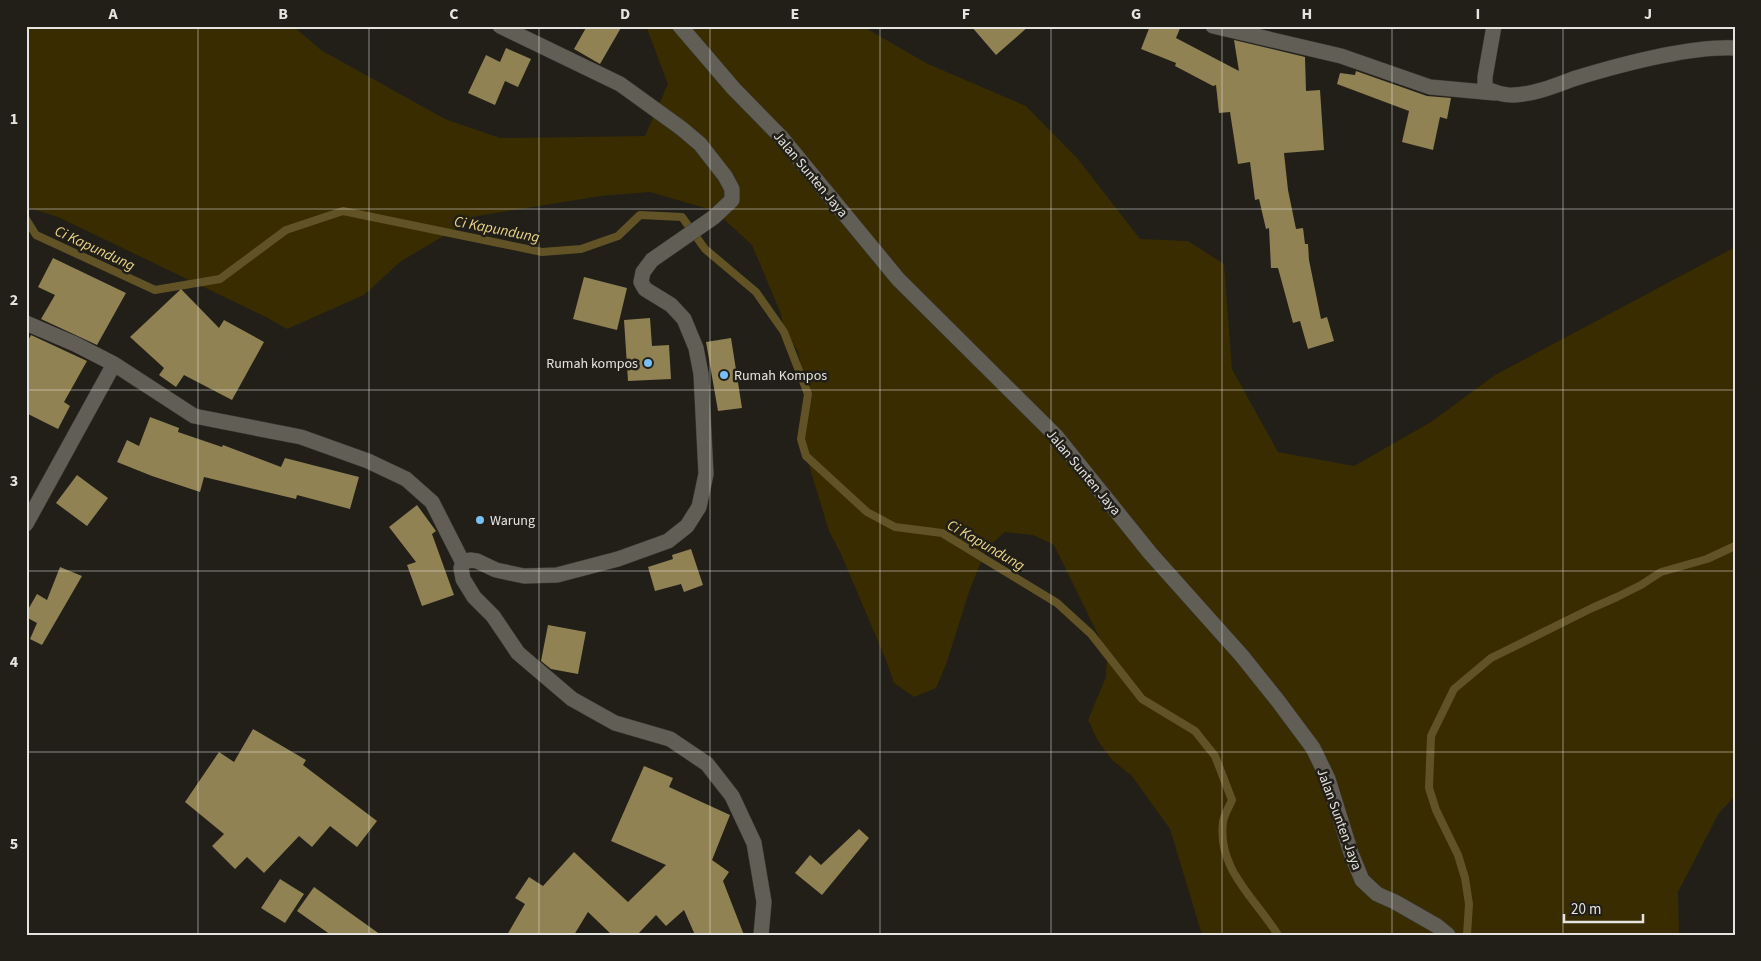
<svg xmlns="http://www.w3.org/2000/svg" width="1761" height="961" font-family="'Source Sans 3',sans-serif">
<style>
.green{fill:#382c00}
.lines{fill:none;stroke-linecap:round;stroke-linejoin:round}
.stream{stroke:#625326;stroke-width:8}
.building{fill:#918253}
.street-casing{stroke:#3b3934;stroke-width:16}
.secondary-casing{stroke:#3b3934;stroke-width:16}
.street{stroke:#615e56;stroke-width:15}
.secondary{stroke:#615e56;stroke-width:15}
.grid{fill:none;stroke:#e5e3de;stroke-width:1;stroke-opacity:0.55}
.poi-dot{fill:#76c0f7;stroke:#211f18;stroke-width:2}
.labels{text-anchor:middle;stroke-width:5;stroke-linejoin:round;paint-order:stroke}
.street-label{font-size:14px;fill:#e5e3de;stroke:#211f18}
.poi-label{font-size:14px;fill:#e5e3de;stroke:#211f18;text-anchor:start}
.water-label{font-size:15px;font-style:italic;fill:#ecd58b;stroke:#211f18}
.neatline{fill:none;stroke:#e5e3de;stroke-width:2}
.grid-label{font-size:16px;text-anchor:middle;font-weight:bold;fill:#e5e3de}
</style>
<rect width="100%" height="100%" fill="#211f18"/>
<!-- green -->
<path class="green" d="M 26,26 L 293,26 L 321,50 L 445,119 L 500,138 L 645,136 L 668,84 L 646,26 L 862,26 L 928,64 L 1026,106 L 1078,159 L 1140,239 L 1188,241 L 1224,264 L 1232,369 L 1278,452 L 1354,466 L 1431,422 L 1495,375 L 1735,247 L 1735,796 L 1719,813 L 1678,892 L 1679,935 L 1202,935 L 1170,829 L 1132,776 L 1112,760 L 1098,741 L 1088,720 L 1106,677 L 1107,653 L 1054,545 L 1033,535 L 1005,532 L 988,547 L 978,569 L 969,592 L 947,662 L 936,688 L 914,697 L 894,683 L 886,660 L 841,554 L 829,531 L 801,439 L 808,394 L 802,375 L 798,351 L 784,332 L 781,314 L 752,245 L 715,211 L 650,192 L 601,196 L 477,216 L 400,262 L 364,295 L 287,329 L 266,317 L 58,217 L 26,207 Z"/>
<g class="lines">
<!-- stream -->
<path class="stream" d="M 26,219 L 36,235 L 155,290 L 220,279 L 286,230 L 343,211 L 542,252 L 581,249 L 618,236 L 640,215 L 682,217 L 705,249 L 756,292 L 784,332 L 808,394 L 801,439 L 806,456 L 867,512 L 895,527 L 942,533 L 1057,603 L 1091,634 L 1142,699 L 1195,731 L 1215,756 L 1232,800 C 1229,807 1224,815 1223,822 C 1217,869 1255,898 1278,935
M 1467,935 L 1469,904 L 1465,878 L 1458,855 L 1436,810 L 1429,788 L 1431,736 L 1454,689 L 1491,658 L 1592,608 L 1617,597 L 1641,585 L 1661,572 L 1707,559 L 1735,546"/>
</g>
<!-- building -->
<path class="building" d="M 587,26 L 622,26 L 600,64 L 574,49 Z
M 971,26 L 1029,26 L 996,55 Z
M 1150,26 L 1181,26 L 1176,38 L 1239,71 L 1234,40 L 1305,57 L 1306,91 L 1320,90 L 1324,150 L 1284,153 L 1288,190 L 1296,229 L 1303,228 L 1305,244 L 1308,244 L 1309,260 L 1321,319 L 1327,317 L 1334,341 L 1308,349 L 1300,321 L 1293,323 L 1278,268 L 1271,268 L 1269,228 L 1266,229 L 1259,199 L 1255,200 L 1250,162 L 1238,164 L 1230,112 L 1219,113 L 1216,85 L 1213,86 L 1175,66 L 1176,63 L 1141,49 Z
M 506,48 L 531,59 L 518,87 L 505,81 L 495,105 L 468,93 L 486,55 L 500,62 Z
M 1356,71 L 1427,96 L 1451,98 L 1447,119 L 1440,117 L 1433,150 L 1402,142 L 1409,111 L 1337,84 L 1340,73 L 1355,75 Z
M 53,258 L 126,293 L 97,345 L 41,319 L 55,295 L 38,287 Z
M 584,277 L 627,288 L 617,330 L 573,319 Z
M 181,289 L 219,328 L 224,320 L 264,342 L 232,400 L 184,375 L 176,387 L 159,375 L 164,368 L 130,337 Z
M 650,318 L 652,346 L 669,345 L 671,379 L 628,381 L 624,320 Z
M 31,335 L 87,361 L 64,402 L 70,406 L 58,429 L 26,413 L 26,344 Z
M 731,338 L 742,408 L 718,411 L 706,342 Z
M 150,417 L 179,428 L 178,432 L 222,447 L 223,445 L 281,467 L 285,458 L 359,477 L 350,509 L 297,495 L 296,499 L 204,477 L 200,492 L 152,476 L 117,462 L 127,440 L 139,446 Z
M 77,475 L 108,498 L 87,526 L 56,503 Z
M 417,505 L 436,531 L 432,534 L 454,595 L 422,606 L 407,565 L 416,562 L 389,527 Z
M 691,549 L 703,585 L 684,592 L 681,584 L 655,591 L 648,567 L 673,559 L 672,555 Z
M 60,567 L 82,576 L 42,645 L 30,639 L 37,623 L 26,617 L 26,613 L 37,594 L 47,600 Z
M 548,625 L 586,632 L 578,674 L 551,669 L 541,661 Z
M 253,729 L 306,760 L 303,765 L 377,821 L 357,847 L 330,826 L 312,847 L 299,836 L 264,873 L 247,857 L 235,869 L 212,846 L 224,834 L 185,802 L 219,752 L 234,762 Z
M 644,766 L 673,778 L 669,787 L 730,815 L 712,860 L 729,872 L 723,881 L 744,935 L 695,935 L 684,910 L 666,926 L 656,915 L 637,935 L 612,935 L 588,912 L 574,935 L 507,935 L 525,904 L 515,898 L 529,877 L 543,886 L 574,852 L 628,902 L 666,865 L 611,841 Z
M 859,829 L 869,838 L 822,895 L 795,873 L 810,855 L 821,865 Z
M 280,879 L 304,894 L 285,923 L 261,908 Z
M 314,887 L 381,935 L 331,935 L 297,911 Z"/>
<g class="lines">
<defs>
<path id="street" d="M 1213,26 L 1341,56 L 1430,87 L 1495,93
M 1494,26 L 1485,77 L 1485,88 C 1494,92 1504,96 1514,95 C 1535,94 1554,86 1573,79 C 1619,65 1687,46 1735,48
M 26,323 L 75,344 L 114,364 L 194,416 L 301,437 L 368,461 L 406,479 L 432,502 L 463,563 L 461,568 L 463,579 L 474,597 L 493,616 L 518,653 L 572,699 L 615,723 L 670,739 L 707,764 L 732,796 L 754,843 L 764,902 L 761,935
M 26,524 L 114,364
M 463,563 L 470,560 L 477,561 L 496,570 L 524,576 L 557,575 L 618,559 L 668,541 L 687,526 L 699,507 L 706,474 L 701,374 L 696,348 L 684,319 L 671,305 L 645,289 L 641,282 L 643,272 L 652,260 L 714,217 L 732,200 L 732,189 L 725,176 L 700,144 L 681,128 L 620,84 L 500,26"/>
<path id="secondary" d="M 680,26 L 734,89 L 781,137 L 898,279 L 1056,436 L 1150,553 L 1242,656 L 1278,701 L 1313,748 L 1328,779 L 1351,853 L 1362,880 L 1377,894 L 1395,902 L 1437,926 L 1448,935"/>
</defs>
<!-- street casing -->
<use href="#street" class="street-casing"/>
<!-- secondary casing -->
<use href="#secondary" class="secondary-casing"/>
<!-- street -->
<use href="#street" class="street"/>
<!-- secondary -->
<use href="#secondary" class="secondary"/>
</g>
<!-- grid -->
<path class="grid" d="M 198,26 L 198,935M 369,26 L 369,935M 539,26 L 539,935M 710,26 L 710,935M 880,26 L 880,935M 1051,26 L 1051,935M 1222,26 L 1222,935M 1392,26 L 1392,935M 1563,26 L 1563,935M 26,209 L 1735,209M 26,390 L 1735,390M 26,571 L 1735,571M 26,752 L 1735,752"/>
<!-- markers -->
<g class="poi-dot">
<circle cx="648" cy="363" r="5"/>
<circle cx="724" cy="375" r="5"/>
<circle cx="480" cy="520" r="5"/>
</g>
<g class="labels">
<!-- street labels -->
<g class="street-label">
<text transform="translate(811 174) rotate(50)" y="5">Jalan Sunten Jaya</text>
<text transform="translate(1084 472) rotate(50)" y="5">Jalan Sunten Jaya</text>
<text transform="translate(1340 819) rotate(70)" y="5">Jalan Sunten Jaya</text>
</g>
<!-- poi labels -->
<g class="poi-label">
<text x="638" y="368" text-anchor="end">Rumah kompos</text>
<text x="734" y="380">Rumah Kompos</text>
<text x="490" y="525">Warung</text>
</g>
<!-- water labels -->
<g class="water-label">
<text transform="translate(497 229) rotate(11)" y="5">Ci Kapundung</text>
<text transform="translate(95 248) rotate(25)" y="5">Ci Kapundung</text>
<text transform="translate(986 545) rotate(30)" y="5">Ci Kapundung</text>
</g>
</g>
<!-- border -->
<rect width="1761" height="961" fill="none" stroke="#211f18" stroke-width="55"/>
<!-- scale -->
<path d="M1564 914v8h79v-8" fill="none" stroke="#e5e3de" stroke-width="2.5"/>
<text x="1571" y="914" font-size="15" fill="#e5e3de" stroke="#211f18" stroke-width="4" paint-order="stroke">20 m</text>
<rect x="28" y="28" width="1706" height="906" class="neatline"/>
<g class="grid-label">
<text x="113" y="19">A</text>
<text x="283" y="19">B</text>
<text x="454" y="19">C</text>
<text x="625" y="19">D</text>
<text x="795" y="19">E</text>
<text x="966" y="19">F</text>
<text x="1136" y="19">G</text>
<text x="1307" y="19">H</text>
<text x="1478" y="19">I</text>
<text x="1648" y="19">J</text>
<text x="14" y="124">1</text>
<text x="14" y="305">2</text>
<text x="14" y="486">3</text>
<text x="14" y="667">4</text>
<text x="14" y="849">5</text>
</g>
</svg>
